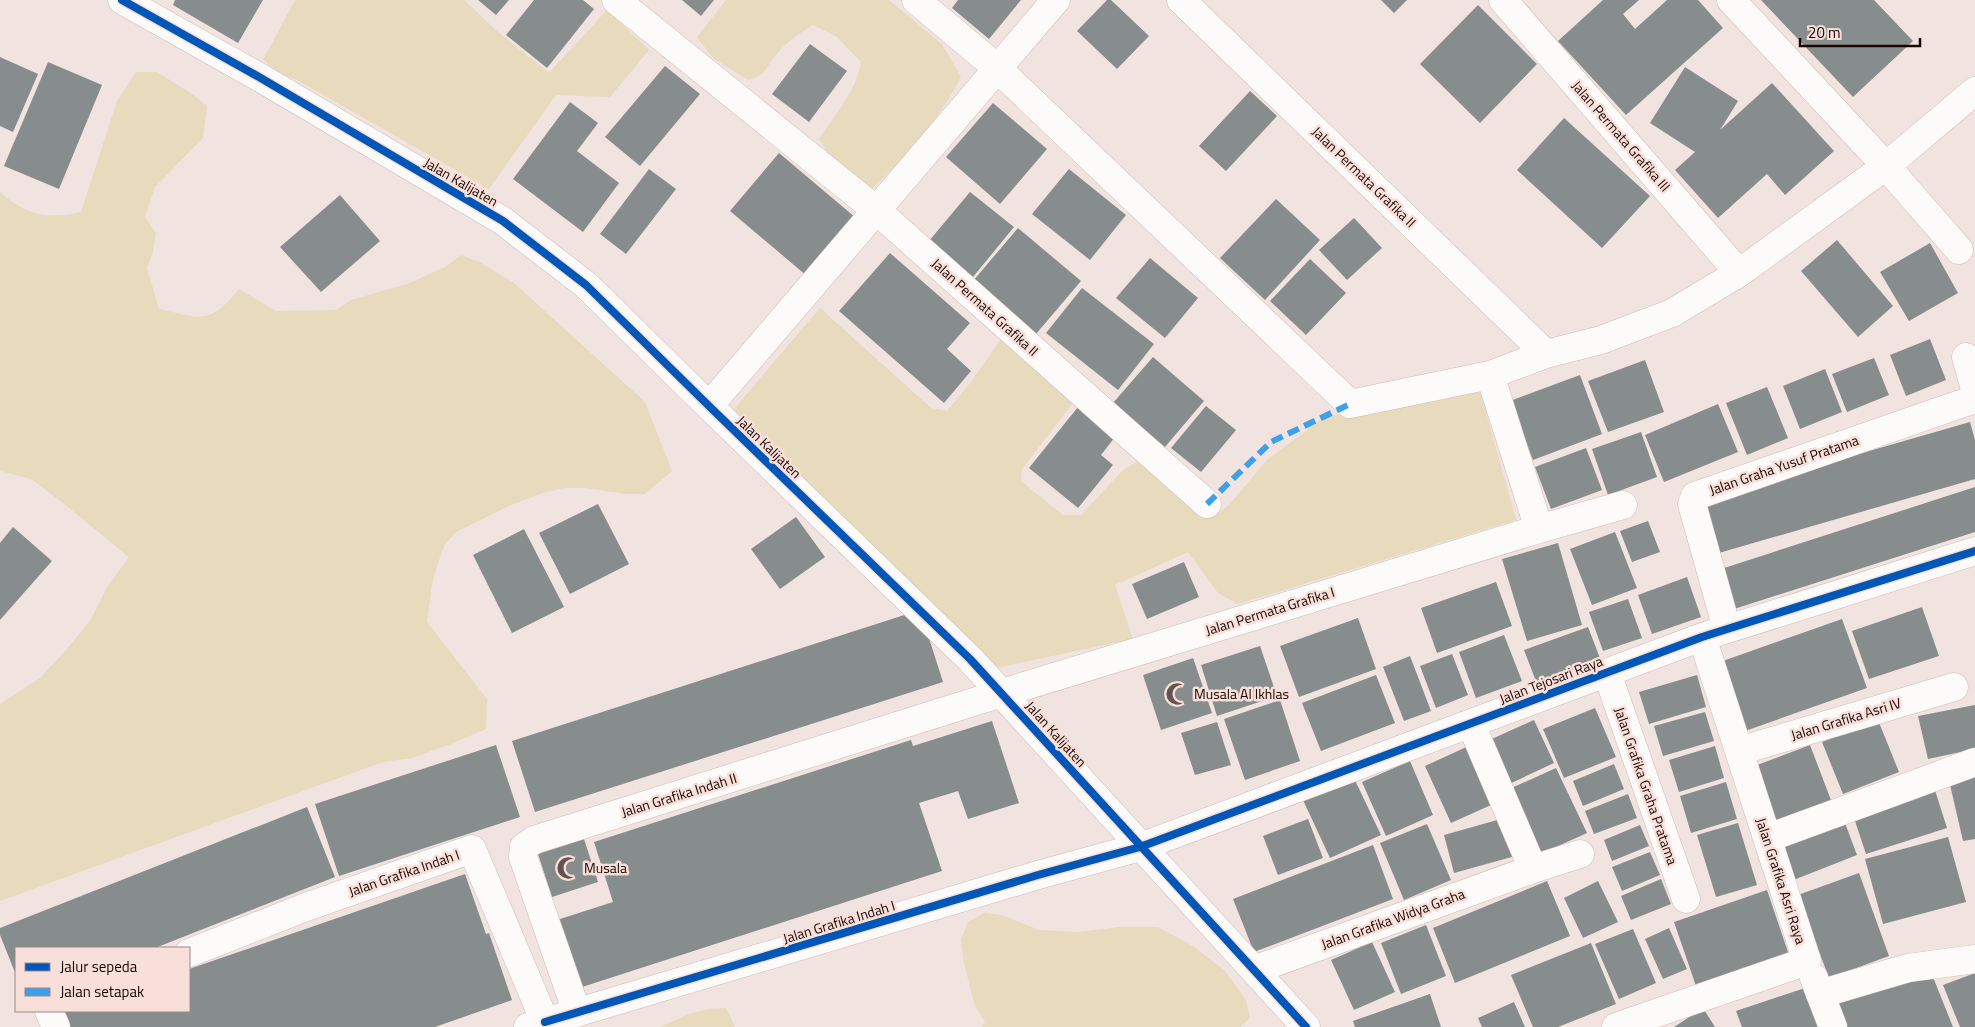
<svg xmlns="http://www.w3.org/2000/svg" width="1975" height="1027" font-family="'Titillium Web',sans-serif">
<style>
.green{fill:#e7dabd}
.building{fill:#878c8c}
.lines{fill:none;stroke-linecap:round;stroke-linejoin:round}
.minor-casing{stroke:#cfbdb9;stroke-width:29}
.minor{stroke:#fdfbfa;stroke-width:28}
.quiet{stroke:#3da1e9;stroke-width:6;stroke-dasharray:12 6;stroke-linecap:butt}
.cycleway-casing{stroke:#f8dfd9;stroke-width:11}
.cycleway{stroke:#0057b8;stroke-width:8}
.labels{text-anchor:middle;stroke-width:5;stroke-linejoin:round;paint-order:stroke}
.street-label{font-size:14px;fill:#180603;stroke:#f8dfd9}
.poi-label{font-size:14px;fill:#180603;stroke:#f8dfd9;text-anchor:start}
</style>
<rect width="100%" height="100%" fill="#f1e3e0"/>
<!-- green -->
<path class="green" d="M 295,0 L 464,0 L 498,32 L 549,73 L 607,10 L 649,50 L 610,97 L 556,95 L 489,189 L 297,80 C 284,76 273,69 263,60 Z
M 726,0 L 889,0 L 942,44 L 961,77 C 939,120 907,155 872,189 L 830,156 L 819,139 C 834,117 858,88 861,62 L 837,37 L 813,25 C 800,33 786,42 776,55 C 764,69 768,74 748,80 L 713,58 L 697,37 Z
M 136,72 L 157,72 L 192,94 L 207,106 L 203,138 L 155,187 L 145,217 L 156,233 L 153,252 L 147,268 L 159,309 C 201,318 209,326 239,289 L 276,311 L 336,310 L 351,300 L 410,283 L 447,266 L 461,255 L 481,263 L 514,283 L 645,402 L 672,471 L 645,494 L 626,494 L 585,488 L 564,488 L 546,492 L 511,505 L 456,532 L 444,546 L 437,566 L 432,584 L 427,622 L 487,699 L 486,729 L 451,744 L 412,758 L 383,762 L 0,901 L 0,704 L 40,678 L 66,650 L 90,621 L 107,587 L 129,557 L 63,503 L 31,479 L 0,471 L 0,192 C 25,215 49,220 81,212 L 117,101 Z
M 820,308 L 931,408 L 947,411 L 971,382 L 1005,333 L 1076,399 L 1022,469 L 1021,481 L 1063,515 L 1081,515 L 1122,471 L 1144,457 L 1201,512 L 1214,517 L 1229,505 L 1267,460 L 1325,417 L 1479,387 L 1516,520 L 1238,604 L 1218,593 L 1188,552 L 1115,585 L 1133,639 L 996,668 L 733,410 Z
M 984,913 L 1002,915 L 1039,930 L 1077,932 L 1120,927 L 1158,927 L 1193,946 L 1225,971 L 1246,1000 L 1250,1018 L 1240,1027 L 982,1027 L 985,1022 L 975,1006 L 963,959 L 961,939 L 968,922 Z
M 726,1008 L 735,1027 L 660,1027 L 689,1014 L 708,1009 Z"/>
<!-- building -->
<path class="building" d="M 175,0 L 263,0 L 238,43 L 173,5 Z
M 478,0 L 509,0 L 496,15 Z
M 534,0 L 583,0 L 594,9 L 547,68 L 506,35 Z
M 682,0 L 714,0 L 701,16 Z
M 958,0 L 1021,0 L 989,39 L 952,8 Z
M 1107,0 L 1111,0 L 1149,36 L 1117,69 L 1077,31 Z
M 1381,0 L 1407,0 L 1394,13 Z
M 1603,0 L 1639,0 L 1623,14 L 1635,29 L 1667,0 L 1698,0 L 1723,28 L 1626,115 L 1558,41 Z
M 1761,0 L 1874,0 L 1913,41 L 1853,97 Z
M 1478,5 L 1537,64 L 1480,123 L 1420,64 Z
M 810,44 L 847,71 L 809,122 L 772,94 Z
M 0,57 L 38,74 L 13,132 L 0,126 Z
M 48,62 L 102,85 L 59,189 L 4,166 Z
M 665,66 L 700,94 L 640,166 L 605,137 Z
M 1685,67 L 1738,101 L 1720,130 L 1772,83 L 1834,151 L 1785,195 L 1767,174 L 1718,218 L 1675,170 L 1695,152 L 1650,123 Z
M 1250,91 L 1277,116 L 1226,171 L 1199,146 Z
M 570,102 L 598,123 L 577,151 L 619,183 L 583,232 L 513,179 Z
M 993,103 L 1047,149 L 1000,204 L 946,157 Z
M 1564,118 L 1650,196 L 1602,248 L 1517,170 Z
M 779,153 L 856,218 L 807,276 L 730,211 Z
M 649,169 L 676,189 L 626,254 L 600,234 Z
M 1069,169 L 1126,215 L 1090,260 L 1032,214 Z
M 970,192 L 1014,227 L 973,277 L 929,241 Z
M 340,195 L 380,241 L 321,292 L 280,247 Z
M 1276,199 L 1320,240 L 1265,300 L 1220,258 Z
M 1354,218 L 1382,248 L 1347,280 L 1319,250 Z
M 1018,228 L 1081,281 L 1036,334 L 973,281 Z
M 1837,240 L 1893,306 L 1858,337 L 1801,271 Z
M 1930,243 L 1958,293 L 1909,321 L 1880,272 Z
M 890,253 L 970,323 L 947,349 L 971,371 L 944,403 L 839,311 Z
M 1150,258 L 1198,298 L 1165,338 L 1116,298 Z
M 1310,259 L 1346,293 L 1306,335 L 1270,301 Z
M 1082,288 L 1154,344 L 1118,390 L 1046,333 Z
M 1930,339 L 1946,380 L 1906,396 L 1890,355 Z
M 1153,357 L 1204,401 L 1165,447 L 1113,403 Z
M 1874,358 L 1889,395 L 1847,412 L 1832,374 Z
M 1645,360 L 1664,412 L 1608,432 L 1588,381 Z
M 1825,369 L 1842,412 L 1800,429 L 1783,386 Z
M 1580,375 L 1602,434 L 1533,460 L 1510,401 Z
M 1767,387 L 1788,438 L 1747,455 L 1726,403 Z
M 1718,404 L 1738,452 L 1664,482 L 1645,435 Z
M 1206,406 L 1236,430 L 1201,472 L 1171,448 Z
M 1078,407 L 1115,437 L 1101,455 L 1113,465 L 1078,508 L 1029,468 Z
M 1970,422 L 1975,440 L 1975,479 L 1712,555 L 1696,501 Z
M 1641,432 L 1657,477 L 1608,495 L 1592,449 Z
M 1586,448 L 1602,490 L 1551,509 L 1535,467 Z
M 1975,487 L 1975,532 L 1731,610 L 1718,570 Z
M 598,504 L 629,564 L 570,594 L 539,533 Z
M 796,517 L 825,557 L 780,589 L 751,549 Z
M 1648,521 L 1660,552 L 1632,562 L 1620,531 Z
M 13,527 L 52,561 L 0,620 L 0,543 Z
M 524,529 L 564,607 L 512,633 L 473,555 Z
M 1615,532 L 1637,588 L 1592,605 L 1570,549 Z
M 1558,543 L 1582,625 L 1527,641 L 1502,559 Z
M 1184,562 L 1199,597 L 1147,619 L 1132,584 Z
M 1687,577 L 1701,617 L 1652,634 L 1638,595 Z
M 1496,582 L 1512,626 L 1437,653 L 1421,608 Z
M 1628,599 L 1642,638 L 1603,651 L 1589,612 Z
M 1922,607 L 1939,656 L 1869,679 L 1852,631 Z
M 920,610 L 943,682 L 535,812 L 512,741 Z
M 1358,618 L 1376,669 L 1299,697 L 1280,646 Z
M 1842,619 L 1867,688 L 1745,731 L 1720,662 Z
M 1588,627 L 1603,666 L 1539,689 L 1524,650 Z
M 1504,635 L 1522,681 L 1476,698 L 1459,652 Z
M 1260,646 L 1277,696 L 1217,716 L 1201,665 Z
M 1452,654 L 1468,695 L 1436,708 L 1420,666 Z
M 1410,656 L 1431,711 L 1404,721 L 1383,667 Z
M 1193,658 L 1212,713 L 1161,730 L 1143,675 Z
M 1376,675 L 1395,723 L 1321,751 L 1302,703 Z
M 1697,675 L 1706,707 L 1649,724 L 1639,692 Z
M 1280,700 L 1300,761 L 1245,780 L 1224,719 Z
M 1975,705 L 1975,749 L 1928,759 L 1918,716 Z
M 1595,708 L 1616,757 L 1564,778 L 1543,729 Z
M 1705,712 L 1714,741 L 1663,756 L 1654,726 Z
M 1534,720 L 1554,763 L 1503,787 L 1483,743 Z
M 1878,720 L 1899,772 L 1843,794 L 1822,742 Z
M 992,721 L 1019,803 L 968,819 L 958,791 L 919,803 L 942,871 L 579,988 L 557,920 L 613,902 L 594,842 L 911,740 L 913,746 Z
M 1217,722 L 1231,765 L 1195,775 L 1181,733 Z
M 1473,744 L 1500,801 L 1451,823 L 1425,766 Z
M 496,745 L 520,817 L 339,876 L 315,804 Z
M 1810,745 L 1834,808 L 1776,830 L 1752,767 Z
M 1715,746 L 1724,778 L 1679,792 L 1669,760 Z
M 1410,761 L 1433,815 L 1386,836 L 1362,782 Z
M 1614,764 L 1624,789 L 1583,806 L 1573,781 Z
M 1556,768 L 1587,833 L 1536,856 L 1505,791 Z
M 1975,770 L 1975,839 L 1963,841 L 1948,776 Z
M 1353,776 L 1381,835 L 1330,858 L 1303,800 Z
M 1726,782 L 1737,819 L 1691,833 L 1680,796 Z
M 1933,784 L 1947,828 L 1866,854 L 1851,809 Z
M 1628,794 L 1637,818 L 1594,834 L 1585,811 Z
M 307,807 L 335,877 L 155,948 L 16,948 L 16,975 L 0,935 L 0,928 Z
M 1842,815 L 1857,855 L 1791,881 L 1775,841 Z
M 1508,817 L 1519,855 L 1454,873 L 1444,835 Z
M 1308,819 L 1323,858 L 1278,875 L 1263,836 Z
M 1738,823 L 1757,885 L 1716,897 L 1697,835 Z
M 1427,824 L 1451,880 L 1404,900 L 1380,843 Z
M 1640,825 L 1649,846 L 1612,861 L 1604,840 Z
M 1948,837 L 1966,902 L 1883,924 L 1865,859 Z
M 584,839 L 598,882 L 552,897 L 538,854 Z
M 1373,845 L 1393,899 L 1254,952 L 1233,899 Z
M 1650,852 L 1660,875 L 1622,891 L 1612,867 Z
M 1859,873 L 1889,956 L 1829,978 L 1798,895 Z
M 465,874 L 486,934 L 489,933 L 512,1000 L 435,1027 L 68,1027 L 63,1012 L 67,1011 L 189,1011 L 189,969 Z
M 1661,879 L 1671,904 L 1631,920 L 1621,896 Z
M 1547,881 L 1570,936 L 1455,983 L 1433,928 Z
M 1598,881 L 1618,922 L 1583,938 L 1564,898 Z
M 1767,890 L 1790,958 L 1697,989 L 1674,922 Z
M 1426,925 L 1446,976 L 1401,994 L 1381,943 Z
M 1669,928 L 1687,969 L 1663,979 L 1645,939 Z
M 1633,929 L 1656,983 L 1619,999 L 1595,944 Z
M 1372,942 L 1395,992 L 1354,1010 L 1331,960 Z
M 1591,943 L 1616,1004 L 1558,1027 L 1533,1027 L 1511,975 Z
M 1929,967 L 1953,1027 L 1846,1027 L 1837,1003 Z
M 1975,973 L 1975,1027 L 1960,1027 L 1943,985 Z
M 1808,987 L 1821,1027 L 1742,1027 L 1736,1011 Z
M 1430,994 L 1441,1027 L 1355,1027 L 1353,1021 Z
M 1514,1002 L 1525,1027 L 1482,1027 L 1478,1018 Z
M 1703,1008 L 1715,1027 L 1674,1027 Z"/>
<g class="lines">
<defs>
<path id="minor" d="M 122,0 L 259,77 L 503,221 L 586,285 L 709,406 L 970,659 L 1306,1027
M 616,0 L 876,210 L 1207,504
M 916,0 L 997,68 L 1350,404 L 1490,375 L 1546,354 L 1601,340 L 1672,313 L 1739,273 L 1886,166 L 1975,91
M 1181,0 L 1546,354
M 1503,0 L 1739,273
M 1731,0 L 1886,166 L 1959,250
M 1966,357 L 1975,389
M 709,406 L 1056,0
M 1539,529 L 1623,505
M 1727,629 L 1692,504 L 1695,496 L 1975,399
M 1607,673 L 1686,899
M 1471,724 L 1533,869
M 1739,751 L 1954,687
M 1768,838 L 1975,762
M 189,953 L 306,907 L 472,849 L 545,1022 L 528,1027
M 1254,970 L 1533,869 L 1580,854
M 1814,978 L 1833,1027
M 1820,994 L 1908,968 L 1975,959
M 49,1011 L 56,1027
M 577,1013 L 523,857 L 524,847 L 534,840 L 1002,693 L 1539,529 L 1490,375
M 545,1022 L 1038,875 L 1140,847 L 1702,637 L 1975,551
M 1616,1027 L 1807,961 L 1702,637"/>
</defs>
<!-- minor casing -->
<use href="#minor" class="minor-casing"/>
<!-- minor -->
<use href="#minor" class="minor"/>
<!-- quiet -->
<path class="quiet" d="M 1207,504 L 1271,442 L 1350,404"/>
<defs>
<path id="cycleway" d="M 122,0 L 259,77 L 503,221 L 586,285 L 709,406 L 970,659 L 1306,1027
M 545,1022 L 1038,875 L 1140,847 L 1702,637 L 1975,551"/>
</defs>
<!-- cycleway casing -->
<use href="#cycleway" class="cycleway-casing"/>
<!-- cycleway -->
<use href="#cycleway" class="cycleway"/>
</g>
<!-- icons -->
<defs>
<symbol id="mosque-bare" viewBox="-9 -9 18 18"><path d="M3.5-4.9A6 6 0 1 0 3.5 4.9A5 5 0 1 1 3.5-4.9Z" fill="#645350" stroke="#f8dfd9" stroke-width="2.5" paint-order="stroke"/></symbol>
</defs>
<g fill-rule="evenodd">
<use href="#mosque-bare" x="1161" y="678" width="32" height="32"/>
<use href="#mosque-bare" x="552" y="852" width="32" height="32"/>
</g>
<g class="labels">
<!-- street labels -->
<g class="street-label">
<text transform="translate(1621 136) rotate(49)" y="5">Jalan Permata Grafika III</text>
<text transform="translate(1364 177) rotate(44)" y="5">Jalan Permata Grafika II</text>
<text transform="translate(461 182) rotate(30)" y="5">Jalan Kalijaten</text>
<text transform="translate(985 307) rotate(42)" y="5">Jalan Permata Grafika II</text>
<text transform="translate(769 447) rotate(44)" y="5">Jalan Kalijaten</text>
<text transform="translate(1784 465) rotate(-19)" y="5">Jalan Graha Yusuf Pratama</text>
<text transform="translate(1270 611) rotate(-17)" y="5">Jalan Permata Grafika I</text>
<text transform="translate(1551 680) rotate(-21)" y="5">Jalan Tejosari Raya</text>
<text transform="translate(1846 719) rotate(-17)" y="5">Jalan Grafika Asri IV</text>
<text transform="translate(1056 734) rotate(48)" y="5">Jalan Kalijaten</text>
<text transform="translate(1646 786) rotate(71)" y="5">Jalan Grafika Graha Pratama</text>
<text transform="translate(679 795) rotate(-17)" y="5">Jalan Grafika Indah II</text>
<text transform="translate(404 873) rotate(-19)" y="5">Jalan Grafika Indah I</text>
<text transform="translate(1781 881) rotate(72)" y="5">Jalan Grafika Asri Raya</text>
<text transform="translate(1393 919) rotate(-20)" y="5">Jalan Grafika Widya Graha</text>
<text transform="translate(839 922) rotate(-17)" y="5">Jalan Grafika Indah I</text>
</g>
<!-- poi labels -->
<g class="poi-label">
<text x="1194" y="699">Musala Al Ikhlas</text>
<text x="584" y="873">Musala</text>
</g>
</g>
<!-- legend -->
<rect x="15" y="947" width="175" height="65" fill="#f8dfd9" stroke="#9e8883"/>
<rect x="25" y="963" width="25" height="8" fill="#0057b8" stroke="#9e8883"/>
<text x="60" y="972" font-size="15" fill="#180603">Jalur sepeda</text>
<rect x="25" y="988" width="25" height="8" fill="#3da1e9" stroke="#9e8883"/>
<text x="60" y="997" font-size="15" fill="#180603">Jalan setapak</text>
<!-- scale -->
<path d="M1800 38v8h120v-8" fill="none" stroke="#180603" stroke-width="2.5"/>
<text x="1808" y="38" font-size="15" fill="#180603" stroke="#f8dfd9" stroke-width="4" paint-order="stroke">20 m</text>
</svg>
